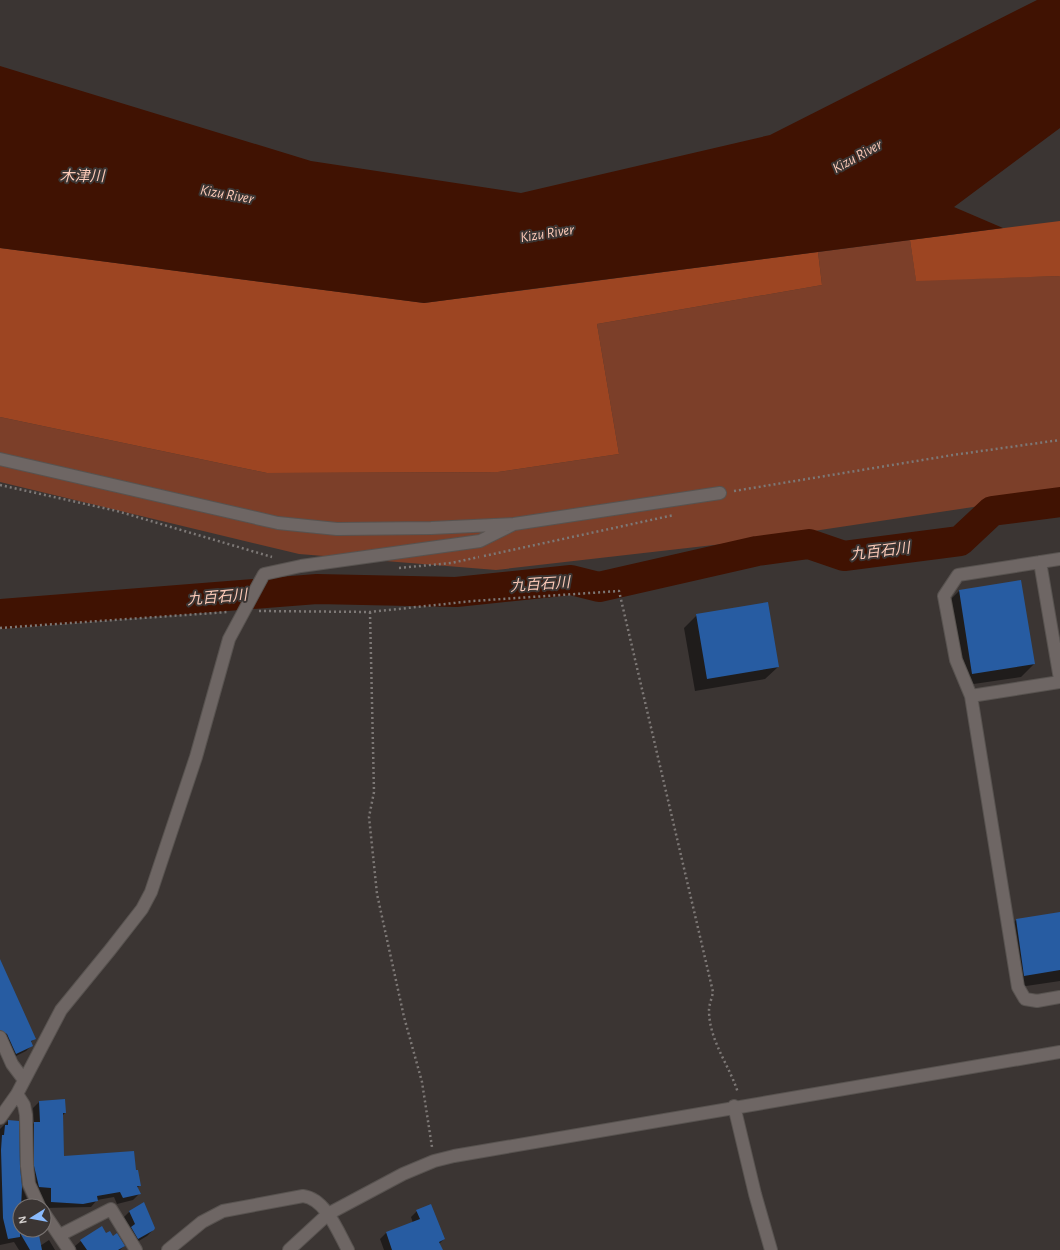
<svg xmlns="http://www.w3.org/2000/svg" width="1060" height="1250" font-family="'Alegreya Sans','Noto Sans JP',sans-serif">
<style>
.green{fill:#7c3f29}
.forest{fill:#9d4522}
.water{fill:#401202}
.shadow{fill:#0007}
.lines{fill:none;stroke-linecap:round;stroke-linejoin:round}
.river{stroke:#401202;stroke-width:30}
.building{fill:#275ca2}
.minor-casing{stroke:#585350;stroke-width:14}
.path{stroke:#7d7876;stroke-width:2.5;stroke-dasharray:2 3;stroke-linecap:butt}
.minor{stroke:#6e6664;stroke-width:12}
.labels{text-anchor:middle;stroke-width:4;stroke-linejoin:round;paint-order:stroke}
.water-label{font-size:15px;font-style:italic;fill:#fbc9b7;stroke:#3b3533}
</style>
<rect width="100%" height="100%" fill="#3b3533"/>
<!-- green -->
<path class="green" d="M 910,240 L 916,280 L 1060,276 L 1060,494 L 740,542 L 496,570 L 299,554 L 0,482 L 0,417 L 267,473 L 498,472 L 619,454 L 597,324 L 822,285 L 818,252 Z"/>
<!-- forest -->
<path class="forest" d="M 1060,221 L 1060,276 L 916,281 L 910,240 Z
M 0,248 L 424,303 L 818,252 L 822,285 L 597,324 L 619,454 L 498,472 L 267,473 L 0,417 Z"/>
<!-- water -->
<path class="water" d="M 1037,0 L 1060,0 L 1060,128 L 954,207 L 1003,228 L 424,303 L 0,248 L 0,66 L 311,161 L 521,193 L 770,135 Z"/>
<!-- shadow -->
<path class="shadow" d="M 959,591 L 1034,664 L 1021,677 L 960,686 L 947,603 Z
M 697,615 L 778,667 L 765,679 L 695,691 L 684,628 Z
M 1060,913 L 1060,981 L 1012,988 L 1003,933 L 1016,920 Z
M 0,963 L 35,1038 L 30,1043 L 32,1045 L 26,1051 L 10,1059 L 0,1039 Z
M 64,1100 L 65,1113 L 62,1116 L 63,1157 L 135,1172 L 140,1185 L 137,1188 L 139,1194 L 133,1200 L 117,1204 L 114,1197 L 97,1200 L 91,1207 L 44,1208 L 31,1189 L 28,1129 L 34,1123 L 33,1108 L 39,1102 Z
M 8,1121 L 18,1122 L 21,1185 L 30,1206 L 20,1206 L 20,1230 L 37,1230 L 40,1246 L 49,1240 L 55,1250 L 19,1250 L 14,1242 L 0,1245 L 0,1129 Z
M 130,1211 L 153,1230 L 147,1236 L 132,1245 L 129,1230 L 123,1218 Z
M 417,1211 L 444,1239 L 439,1244 L 441,1250 L 384,1250 L 380,1239 L 386,1233 L 413,1223 L 411,1217 Z
M 106,1234 L 113,1237 L 124,1246 L 120,1250 L 77,1250 L 75,1246 L 81,1241 Z"/>
<g class="lines">
<!-- river -->
<path class="river" d="M 0,614 L 317,589 L 456,592 L 571,580 L 599,587 L 757,551 L 809,544 L 844,556 L 960,541 L 992,511 L 1060,502"/>
</g>
<!-- building -->
<path class="building" d="M 1021,580 L 1035,664 L 972,674 L 959,590 Z
M 768,602 L 779,667 L 707,679 L 696,614 Z
M 1060,912 L 1060,970 L 1024,976 L 1016,919 Z
M 0,959 L 36,1039 L 31,1041 L 33,1046 L 16,1054 L 7,1034 L 0,1030 Z
M 65,1099 L 66,1113 L 63,1113 L 64,1156 L 134,1151 L 136,1170 L 138,1170 L 141,1186 L 137,1186 L 141,1194 L 123,1198 L 120,1192 L 97,1196 L 98,1201 L 83,1204 L 51,1202 L 51,1188 L 39,1187 L 34,1166 L 34,1122 L 40,1122 L 39,1101 Z
M 8,1120 L 19,1121 L 20,1166 L 22,1187 L 20,1230 L 38,1230 L 42,1250 L 30,1250 L 20,1233 L 20,1237 L 8,1239 L 3,1218 L 1,1150 L 2,1135 L 4,1135 L 5,1125 L 8,1125 Z
M 144,1202 L 155,1228 L 154,1230 L 138,1239 L 131,1227 L 135,1224 L 129,1211 Z
M 431,1204 L 445,1239 L 439,1242 L 443,1250 L 392,1250 L 386,1232 L 420,1219 L 416,1210 Z
M 102,1226 L 106,1233 L 110,1231 L 113,1236 L 117,1233 L 125,1246 L 118,1250 L 87,1250 L 80,1240 Z"/>
<g class="lines">
<defs>
<path id="minor" d="M 0,459 L 278,523 L 337,529 L 431,528 L 514,524 L 720,493
M 1060,559 L 958,575 L 944,596 L 956,660 L 971,696 L 1018,987 L 1025,999 L 1037,1001 L 1060,997
M 1040,562 L 1060,679
M 971,696 L 1060,682
M 0,1037 L 12,1064 L 24,1080
M 17,1094 L 24,1105 L 26,1115 L 27,1166 L 29,1184 L 39,1206
M 734,1106 L 755,1194 L 771,1250
M 0,1118 L 17,1094 L 61,1010 L 110,950 L 142,909 L 151,892 L 196,757 L 229,639 L 264,574 L 301,566 L 480,541 L 514,524
M 44,1213 L 69,1250
M 60,1235 L 111,1209 L 136,1250
M 168,1250 L 202,1222 L 223,1211 L 303,1196 C 326,1199 338,1232 348,1250
M 289,1250 L 328,1214 L 403,1174 L 434,1161 L 454,1156 L 1060,1052"/>
</defs>
<!-- minor casing -->
<use href="#minor" class="minor-casing"/>
<!-- path -->
<path class="path" d="M 0,485 L 117,511 L 272,557
M 734,491 L 953,455 L 1060,440
M 484,556 L 674,515
M 399,568 L 451,563 L 479,557
M 259,611 L 370,612 L 473,601 L 619,591 L 713,992 C 712,998 709,1005 709,1010 C 709,1041 730,1066 738,1093
M 370,612 L 374,792 L 369,817 L 377,894 L 404,1017 L 422,1082 L 432,1147
M 0,628 L 228,612"/>
<!-- minor -->
<use href="#minor" class="minor"/>
</g>
<g class="labels">
<!-- water labels -->
<g class="water-label">
<text transform="translate(857 156) rotate(-29)" y="5">Kizu River</text>
<text x="82" y="181">木津川</text>
<text transform="translate(227 194) rotate(10)" y="5">Kizu River</text>
<text transform="translate(547 233) rotate(-9)" y="5">Kizu River</text>
<text transform="translate(880 551) rotate(-7)" y="5">九百石川</text>
<text transform="translate(540 584) rotate(-4)" y="5">九百石川</text>
<text transform="translate(217 597) rotate(-5)" y="5">九百石川</text>
</g>
</g>
<!-- north arrow -->
<g transform="translate(32 1218) rotate(259)"><circle r="19" fill="#3b3533" stroke="#797371"/>
<path d="M0-3L7 15L0 10L-7 15Z" fill="#8abafc"/>
<text y="-6" font-size="11" font-weight="bold" text-anchor="middle" fill="#d5d1cf">N</text>
</g>
</svg>
